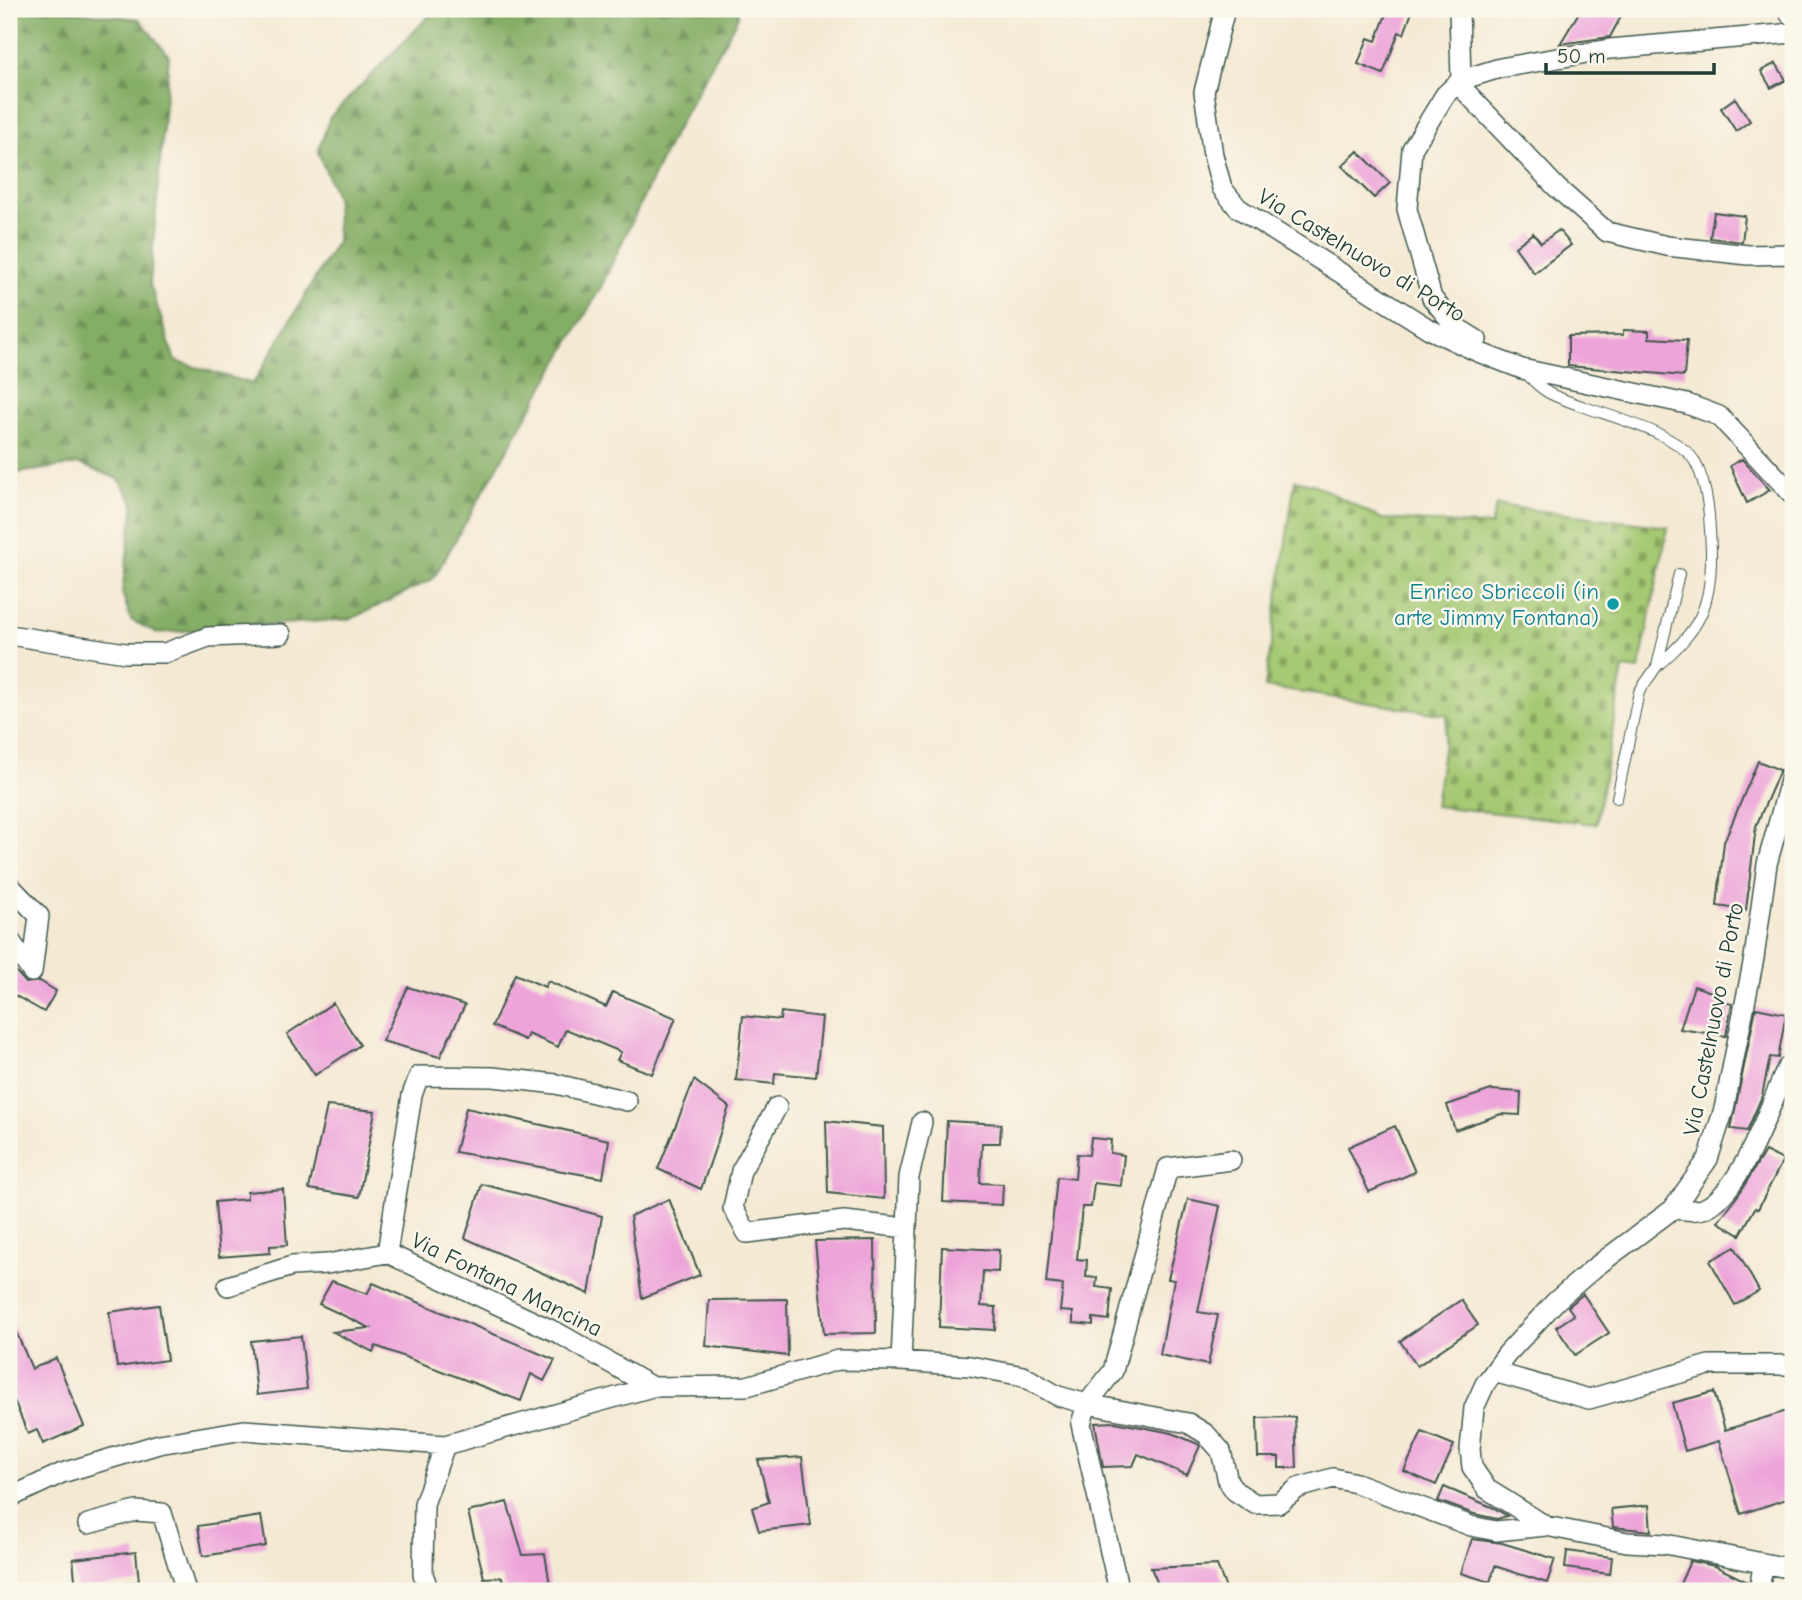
<svg xmlns="http://www.w3.org/2000/svg" width="1802" height="1600" font-family="'Comic Neue',sans-serif">
<style>
.forest{fill:url(#forest-firs);stroke:#52754c;stroke-width:2}
.cemetery{fill:url(#cemetery-stones);stroke:#628354;stroke-width:2}
.building{fill:#eda4d9}
.lines{fill:none;stroke-linecap:round;stroke-linejoin:round}
.lane-casing{stroke:#3f574c;stroke-width:12}
.street-casing{stroke:#3f574c;stroke-width:22}
.lane{stroke:#fff;stroke-width:10}
.street{stroke:#fff;stroke-width:19}
.culture-dot{fill:#0f9aa8;stroke:#fbf7ec;stroke-width:2.5}
.labels{text-anchor:middle;stroke-width:5;stroke-linejoin:round;paint-order:stroke}
.street-label{font-size:23px;fill:#1f3d34;stroke:#fbf7ec}
.culture-label{font-size:23px;fill:#0d838f;stroke:#fbf7ec;text-anchor:end}
</style>
<defs>
<pattern id="forest-firs" width="22" height="20" patternUnits="userSpaceOnUse" patternTransform="scale(1.75)"><rect width="22" height="20" fill="#84ad65"/><path d="M5 1l3.5 6h-7zM16 11l3.5 6h-7z" fill="#6b8e54"/></pattern>
<pattern id="cemetery-stones" width="16" height="16" patternUnits="userSpaceOnUse" patternTransform="scale(1.75)"><rect width="16" height="16" fill="#a6c973"/><path d="M2 7V4a2 2 0 0 1 4 0v3zM10 15v-3a2 2 0 0 1 4 0v3z" fill="#87a45f"/></pattern>
</defs>
<rect width="100%" height="100%" fill="#fbf7ec"/>
<filter id="ink" filterUnits="userSpaceOnUse"><feTurbulence type="fractalNoise" baseFrequency=".0143" numOctaves="2"/><feDisplacementMap in="SourceGraphic" scale="14" xChannelSelector="R" yChannelSelector="G"/><feConvolveMatrix kernelMatrix="1 2 1 2 8 2 1 2 1" color-interpolation-filters="sRGB"/></filter>
<filter id="wash" filterUnits="userSpaceOnUse"><feTurbulence type="fractalNoise" baseFrequency=".00686" numOctaves="4" result="noise"/><feDisplacementMap in="SourceGraphic" scale="28" xChannelSelector="R" yChannelSelector="G"/><feGaussianBlur stdDeviation="1.57" result="paint"/><feColorMatrix in="noise" values="0 0 0 0 0 0 0 0 0 0 0 0 0 0 0 0 0 1.4 0 .05"/><feComposite in="paint" operator="in"/></filter>
<g filter="url(#wash)">
<rect width="100%" height="100%" fill="#f4ead4"/>
<!-- forest -->
<path class="forest" d="M 17,9 L 52,9 L 139,19 L 169,56 L 150,284 L 175,361 L 253,384 L 337,241 L 336,196 L 318,152 L 330,117 L 436,9 L 738,9 L 738,17 L 672,137 L 600,289 L 433,579 L 351,619 L 157,633 L 131,620 L 122,593 L 134,504 L 119,479 L 79,464 L 9,474 L 9,15 Z"/>
<!-- cemetery -->
<path class="cemetery" d="M 1295,480 L 1315,485 L 1382,519 L 1491,526 L 1496,505 L 1668,527 L 1639,670 L 1623,668 L 1596,824 L 1435,806 L 1448,715 L 1265,687 Z"/>
<g id="blocks">
<!-- building -->
<path class="building" d="M 1388,9 L 1413,9 L 1404,34 L 1399,32 L 1383,74 L 1358,64 L 1368,38 L 1376,41 Z
M 1581,9 L 1625,9 L 1610,37 L 1560,44 Z
M 1776,63 L 1786,80 L 1771,88 L 1761,71 Z
M 1735,98 L 1750,121 L 1736,131 L 1721,108 Z
M 1358,151 L 1390,183 L 1374,198 L 1342,166 Z
M 1714,212 L 1745,216 L 1742,242 L 1710,238 Z
M 1559,230 L 1571,245 L 1534,273 L 1515,247 L 1533,233 L 1541,243 Z
M 1623,330 L 1649,331 L 1649,338 L 1687,340 L 1684,376 L 1568,366 L 1568,336 L 1623,335 Z
M 1742,459 L 1770,490 L 1747,503 L 1730,466 Z
M 1758,761 L 1780,770 L 1756,826 L 1746,910 L 1717,906 L 1724,842 Z
M 9,964 L 26,983 L 40,981 L 56,991 L 44,1012 L 9,992 Z
M 515,974 L 545,987 L 548,981 L 606,1007 L 613,992 L 676,1018 L 652,1074 L 617,1060 L 621,1052 L 566,1029 L 558,1047 L 528,1034 L 525,1040 L 492,1026 Z
M 1694,986 L 1720,995 L 1719,1001 L 1732,1004 L 1726,1036 L 1680,1029 Z
M 408,987 L 465,1005 L 440,1057 L 382,1041 Z
M 333,1003 L 360,1045 L 315,1075 L 287,1034 Z
M 1756,1008 L 1786,1014 L 1778,1058 L 1770,1057 L 1762,1096 L 1747,1131 L 1731,1129 Z
M 781,1012 L 822,1017 L 816,1077 L 775,1073 L 774,1084 L 736,1080 L 743,1016 L 780,1020 Z
M 694,1080 L 729,1107 L 701,1189 L 658,1169 Z
M 1491,1090 L 1521,1092 L 1520,1115 L 1501,1114 L 1455,1130 L 1447,1105 Z
M 327,1106 L 375,1111 L 359,1197 L 309,1189 Z
M 466,1108 L 609,1140 L 603,1178 L 455,1152 Z
M 826,1121 L 883,1127 L 884,1199 L 828,1193 Z
M 947,1121 L 1001,1124 L 1000,1143 L 982,1143 L 980,1183 L 1003,1184 L 1002,1205 L 943,1202 Z
M 1395,1126 L 1415,1172 L 1369,1192 L 1348,1147 Z
M 1091,1138 L 1111,1140 L 1110,1153 L 1124,1155 L 1121,1186 L 1094,1183 L 1091,1207 L 1082,1207 L 1077,1259 L 1087,1260 L 1086,1277 L 1097,1278 L 1096,1287 L 1112,1289 L 1109,1320 L 1093,1318 L 1093,1325 L 1073,1323 L 1073,1312 L 1060,1311 L 1063,1285 L 1046,1283 L 1057,1177 L 1075,1179 L 1077,1154 L 1089,1155 Z
M 1765,1151 L 1783,1160 L 1758,1209 L 1755,1208 L 1740,1235 L 1718,1222 L 1741,1191 Z
M 482,1184 L 602,1216 L 589,1294 L 465,1238 Z
M 283,1189 L 287,1245 L 270,1246 L 270,1253 L 219,1257 L 215,1202 L 247,1199 L 247,1192 Z
M 669,1199 L 700,1275 L 642,1298 L 630,1216 Z
M 1188,1199 L 1220,1206 L 1198,1312 L 1218,1315 L 1208,1365 L 1160,1355 L 1174,1280 L 1168,1279 Z
M 875,1240 L 876,1333 L 824,1334 L 815,1241 Z
M 942,1247 L 999,1250 L 998,1272 L 983,1271 L 981,1306 L 996,1307 L 995,1330 L 939,1327 Z
M 1735,1247 L 1759,1291 L 1735,1305 L 1710,1261 Z
M 332,1281 L 367,1294 L 373,1283 L 555,1360 L 544,1381 L 531,1374 L 521,1401 L 376,1346 L 373,1352 L 333,1332 L 370,1328 L 319,1304 Z
M 1583,1294 L 1609,1333 L 1575,1355 L 1556,1327 L 1574,1315 L 1568,1307 Z
M 787,1299 L 788,1356 L 706,1346 L 709,1300 Z
M 1461,1300 L 1478,1325 L 1417,1366 L 1400,1341 Z
M 159,1305 L 167,1360 L 117,1367 L 109,1312 Z
M 9,1315 L 32,1369 L 56,1358 L 84,1426 L 43,1444 L 37,1430 L 28,1434 L 9,1388 Z
M 301,1336 L 307,1389 L 257,1395 L 251,1341 Z
M 1714,1392 L 1725,1430 L 1787,1411 L 1793,1431 L 1793,1497 L 1741,1514 L 1719,1441 L 1685,1451 L 1672,1403 Z
M 1295,1417 L 1297,1468 L 1279,1468 L 1279,1457 L 1258,1457 L 1257,1418 Z
M 1115,1422 L 1172,1433 L 1198,1444 L 1200,1446 L 1187,1475 L 1138,1454 L 1133,1466 L 1103,1467 L 1095,1423 Z
M 1422,1432 L 1454,1445 L 1436,1485 L 1404,1471 Z
M 802,1457 L 811,1525 L 759,1531 L 752,1508 L 769,1502 L 758,1460 Z
M 1444,1487 L 1494,1508 L 1507,1516 L 1497,1519 L 1474,1514 L 1438,1501 Z
M 507,1502 L 523,1555 L 545,1554 L 551,1591 L 505,1591 L 502,1577 L 484,1578 L 468,1512 Z
M 1649,1505 L 1651,1531 L 1613,1527 L 1611,1509 Z
M 261,1516 L 266,1546 L 203,1556 L 198,1526 Z
M 1472,1539 L 1502,1543 L 1555,1559 L 1547,1583 L 1495,1566 L 1490,1582 L 1461,1573 Z
M 1567,1551 L 1612,1557 L 1610,1574 L 1565,1568 Z
M 136,1552 L 139,1582 L 76,1589 L 73,1559 Z
M 1690,1561 L 1715,1566 L 1748,1582 L 1747,1591 L 1677,1591 Z
M 1217,1565 L 1227,1591 L 1161,1591 L 1151,1568 Z"/>
</g>
</g>
<g filter="url(#ink)">
<use href="#blocks" fill-opacity="0" stroke="#3f574c" stroke-width="2"/>
<g class="lines">
<defs>
<path id="lane" d="M 1524,371 C 1544,394 1553,396 1582,406 C 1611,417 1680,434 1695,462 C 1709,487 1710,524 1711,551 C 1712,608 1699,630 1657,666
M 1617,798 L 1639,692 L 1657,666 L 1679,574"/>
<path id="street" d="M 1225,9 L 1204,92 L 1213,155 L 1222,188 L 1238,208 L 1429,329 L 1478,352 L 1522,369 L 1687,404 L 1719,416 L 1793,495
M 1459,9 L 1461,80 L 1466,92 L 1556,187 L 1607,232 L 1667,246 L 1748,255 L 1793,254
M 1793,9 L 1790,14 L 1793,15
M 1477,340 L 1456,327 L 1432,298 L 1407,209 L 1412,149 L 1445,95 L 1461,80 L 1500,68 L 1610,49 L 1793,33
M 9,635 L 126,653 L 165,653 L 208,637 L 281,634
M 1793,770 L 1767,864 L 1754,958 L 1724,1109 L 1708,1159 L 1673,1209 L 1594,1268 L 1556,1301 L 1507,1354 L 1485,1384 L 1474,1408 L 1470,1449 L 1472,1467 L 1487,1489 L 1546,1526 L 1627,1542 L 1665,1544 L 1793,1569
M 9,885 L 39,916 L 32,972 L 9,939
M 627,1101 L 556,1084 L 493,1077 L 419,1076 L 412,1095 L 387,1253 L 558,1333 L 652,1387
M 777,1107 L 741,1171 L 733,1208 L 747,1233 L 844,1221 L 907,1228 L 901,1361
M 1673,1209 C 1683,1210 1696,1212 1705,1208 C 1742,1192 1770,1104 1787,1068 L 1793,1062
M 907,1228 L 909,1177 L 922,1122
M 228,1286 L 292,1266 L 327,1264 L 387,1253
M 1494,1372 L 1589,1399 L 1709,1365 L 1793,1365
M 9,1498 L 62,1473 L 159,1444 L 244,1430 L 445,1445 L 652,1387 L 747,1386 L 838,1360 L 901,1361 L 970,1366 L 1023,1376 L 1058,1396 L 1087,1404 L 1188,1423 L 1206,1434 L 1221,1451 L 1228,1481 L 1235,1491 L 1255,1504 L 1279,1503 L 1298,1488 L 1333,1478 L 1356,1483 L 1471,1526 L 1496,1531 L 1546,1526
M 88,1524 L 136,1511 L 162,1513 L 186,1591
M 429,1591 L 423,1574 L 424,1504 L 445,1445
M 1119,1591 L 1081,1424 L 1087,1404 L 1113,1371 L 1168,1168 L 1231,1160
M 1759,1591 L 1763,1565"/>
</defs>
<!-- lane casing -->
<use href="#lane" class="lane-casing"/>
<!-- street casing -->
<use href="#street" class="street-casing"/>
<!-- lane -->
<use href="#lane" class="lane"/>
<!-- street -->
<use href="#street" class="street"/>
</g>
</g>
<!-- markers -->
<circle class="culture-dot" cx="1613" cy="604" r="7"/>
<g class="labels">
<!-- street labels -->
<g class="street-label">
<text transform="translate(1362 255) rotate(31)" y="8">Via Castelnuovo di Porto</text>
<text transform="translate(1713 1019) rotate(-79)" y="8">Via Castelnuovo di Porto</text>
<text transform="translate(507 1284) rotate(26)" y="8">Via Fontana Mancina</text>
</g>
<!-- culture labels -->
<g class="culture-label">
<text x="1599" y="599">Enrico Sbriccoli (in<tspan x="1599" dy="26">arte Jimmy Fontana)</tspan></text>
</g>
</g>
<!-- margin -->
<rect width="1802" height="1600" fill="none" stroke="#fbf7ec" stroke-width="35"/>
<!-- scale -->
<path d="M1546 63v10h168v-10" fill="none" stroke="#1f3d34" stroke-width="3.5"/>
<text x="1557" y="63" font-size="21" fill="#1f3d34" stroke="#fbf7ec" stroke-width="5" paint-order="stroke">50 m</text>
</svg>
